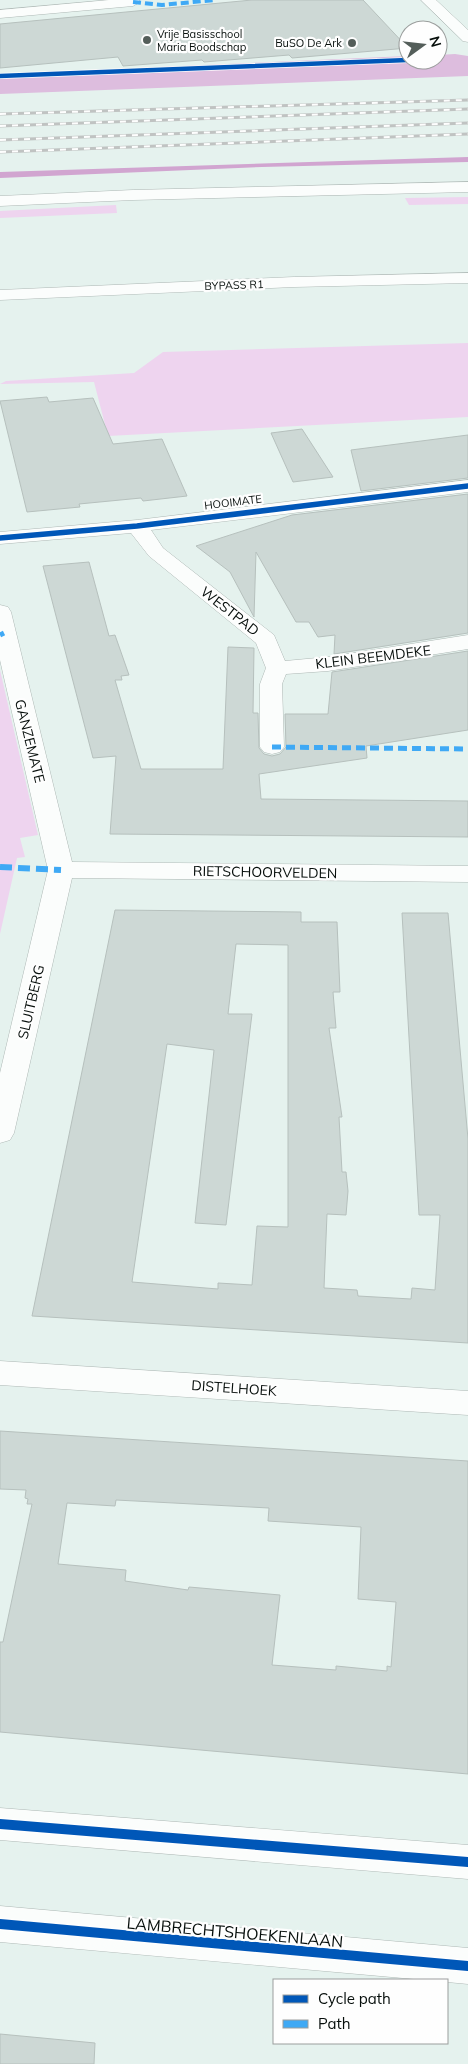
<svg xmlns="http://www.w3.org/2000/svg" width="468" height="2064" font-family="Mulish,sans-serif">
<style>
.green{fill:#eed4ef}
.forest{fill:#ddbdde}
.water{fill:#d1a5d0}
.building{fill:#cdd8d5;stroke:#b6c0bd;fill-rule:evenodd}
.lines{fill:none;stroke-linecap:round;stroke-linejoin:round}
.minor-casing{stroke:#aeb8b5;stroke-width:1}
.tertiary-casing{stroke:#aeb8b5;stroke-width:1}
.motorway-casing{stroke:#aeb8b5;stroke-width:1}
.minor{fill:#fbfdfc;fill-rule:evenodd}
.tertiary{fill:#fbfdfc;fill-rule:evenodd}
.motorway{fill:#fbfdfc;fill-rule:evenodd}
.rail-casing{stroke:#c0c3c2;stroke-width:3}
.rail{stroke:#fefefe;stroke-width:2;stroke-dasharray:6;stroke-linecap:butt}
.quiet-far2{stroke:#3fa9f5;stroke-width:4;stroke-dasharray:8 4;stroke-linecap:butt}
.quiet-far1{stroke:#3fa9f5;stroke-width:5;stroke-dasharray:9 5;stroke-linecap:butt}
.quiet{stroke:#3fa9f5;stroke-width:6;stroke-dasharray:12 6;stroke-linecap:butt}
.cycleway-far2-casing{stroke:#fefefe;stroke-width:6}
.cycleway-far1-casing{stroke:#fefefe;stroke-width:8}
.cycleway-casing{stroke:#fefefe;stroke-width:13}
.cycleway-far2{stroke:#0057b8;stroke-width:4.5}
.cycleway-far1{stroke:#0057b8;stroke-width:5.5}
.cycleway{stroke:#0057b8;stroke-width:10}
.poi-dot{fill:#545e5a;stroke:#fefefe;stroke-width:2}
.labels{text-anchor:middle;stroke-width:4.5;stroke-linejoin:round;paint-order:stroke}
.far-poi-label{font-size:11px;fill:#060e0b;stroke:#fefefe;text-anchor:start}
.far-street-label{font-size:11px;fill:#060e0b;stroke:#fefefe}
.street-label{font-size:14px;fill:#060e0b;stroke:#fefefe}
.near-street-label{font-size:16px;fill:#060e0b;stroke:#fefefe}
</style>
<rect width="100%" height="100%" fill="#e5f2ee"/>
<!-- green -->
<path class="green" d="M 468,197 L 468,204 L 409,205 L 405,198 Z
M 116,205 L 117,213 L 0,218 L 0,211 Z
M 468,343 L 468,417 L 108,436 L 94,382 L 0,384 L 6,381 L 134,373 L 163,352 Z
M 0,670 L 38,835 L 20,838 L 25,857 L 17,858 L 0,934 Z"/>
<!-- forest -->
<path class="forest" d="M 455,54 L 468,56 L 468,76 L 0,94 L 0,74 L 408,56 L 408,60 L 438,60 L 438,55 Z"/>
<!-- water -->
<path class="water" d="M 468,157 L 468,162 L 262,167 L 0,178 L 0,172 Z"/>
<!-- building -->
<path class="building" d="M 252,0 L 363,0 L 408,48 L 292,58 L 289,55 L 204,62 L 202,60 L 123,66 L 118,57 L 0,68 L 0,24 Z
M 47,397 L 49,402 L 93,398 L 113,444 L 162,439 L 187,496 L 143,501 L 141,498 L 79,504 L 80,507 L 27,512 L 0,401 Z
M 302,429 L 333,477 L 293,482 L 271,433 Z
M 468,435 L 468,478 L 361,491 L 351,450 Z
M 468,494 L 468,633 L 334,654 L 335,635 L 318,637 L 309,622 L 296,622 L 256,552 L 254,617 L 230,572 L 196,546 L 292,515 Z
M 89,562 L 109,636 L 115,635 L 129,675 L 121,676 L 122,680 L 115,680 L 141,769 L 223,769 L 228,647 L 254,648 L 253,713 L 258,713 L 259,748 L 264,754 L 272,756 L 280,754 L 286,747 L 285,714 L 328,714 L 332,672 L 468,651 L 468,730 L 366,746 L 367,758 L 259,774 L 261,799 L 468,801 L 468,837 L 110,834 L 116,756 L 93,758 L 43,566 Z
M 115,910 L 301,912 L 301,922 L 337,922 L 340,992 L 333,992 L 336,1028 L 329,1028 L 342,1117 L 339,1117 L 342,1172 L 346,1172 L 348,1191 L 346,1215 L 327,1214 L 324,1288 L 357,1290 L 358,1296 L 411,1299 L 412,1288 L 435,1290 L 440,1215 L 419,1215 L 402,913 L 448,913 L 468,1139 L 468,1343 L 32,1316 ZM 236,944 L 288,945 L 288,1227 L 257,1226 L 252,1285 L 218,1283 L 218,1289 L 132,1282 L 167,1044 L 214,1050 L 195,1223 L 226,1225 L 252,1014 L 228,1014 Z
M 0,1431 L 468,1461 L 468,1774 L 0,1732 L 0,1642 L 3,1642 L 32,1504 L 27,1504 L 28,1499 L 25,1498 L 26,1490 L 0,1489 ZM 116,1500 L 269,1508 L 268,1521 L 361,1527 L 358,1599 L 396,1602 L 391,1667 L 387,1666 L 387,1671 L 336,1666 L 336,1670 L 272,1665 L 280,1595 L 189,1587 L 188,1590 L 125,1581 L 126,1570 L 58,1564 L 67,1503 L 115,1506 Z
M 0,2034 L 95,2043 L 94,2064 L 0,2064 Z"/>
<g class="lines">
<defs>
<path id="minor" d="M 109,0 L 139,0 L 140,2 L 133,6 L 0,18 L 0,10 Z
M 421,0 L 436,0 L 468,30 L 468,42 L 463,41 Z
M 468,480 L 468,492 L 151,530 L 163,548 L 274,635 L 285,661 L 328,657 L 468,635 L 468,649 L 328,671 L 286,674 L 282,684 L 284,747 L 280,752 L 272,754 L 264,752 L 260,747 L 260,684 L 266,668 L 256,643 L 149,556 L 131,533 L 0,544 L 0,532 L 137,520 Z
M 0,605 L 8,607 L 11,612 L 72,862 L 468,866 L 468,882 L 72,878 L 14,1133 L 10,1140 L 0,1143 L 0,1073 L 48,870 L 0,660 Z
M 0,1361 L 468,1391 L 468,1415 L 0,1385 Z"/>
<path id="tertiary" d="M 0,1808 L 468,1845 L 468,1879 L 0,1840 Z
M 0,1906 L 468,1948 L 468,1984 L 447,1982 L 447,1980 L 425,1980 L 0,1942 Z"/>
<path id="motorway" d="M 468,182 L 468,192 L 133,200 L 0,206 L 0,196 L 133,190 Z
M 468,273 L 468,283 L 294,287 L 0,300 L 0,290 L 294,277 Z"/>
</defs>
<!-- minor casing -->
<use href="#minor" class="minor-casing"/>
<!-- tertiary casing -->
<use href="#tertiary" class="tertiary-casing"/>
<!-- motorway casing -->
<use href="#motorway" class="motorway-casing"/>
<!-- minor -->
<use href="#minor" class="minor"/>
<!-- tertiary -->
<use href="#tertiary" class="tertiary"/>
<!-- motorway -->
<use href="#motorway" class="motorway"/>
<defs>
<path id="rail" d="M 0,114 L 468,100
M 0,126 L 468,109
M 0,140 L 468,123
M 0,152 L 468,134"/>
</defs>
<!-- rail casing -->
<use href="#rail" class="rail-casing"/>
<!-- rail -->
<use href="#rail" class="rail"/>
<!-- quiet-far2 -->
<path class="quiet-far2" d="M 133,2 L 162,5 L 215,0"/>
<!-- quiet-far1 -->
<path class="quiet-far1" d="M 0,635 L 4,633
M 272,747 L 468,749"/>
<!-- quiet -->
<path class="quiet" d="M 0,867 L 61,870"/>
<defs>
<path id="cycleway-far2" d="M 0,76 L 408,60"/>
<path id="cycleway-far1" d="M 0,538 L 137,526 L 468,486"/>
<path id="cycleway" d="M 0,1824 L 468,1862
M 0,1924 L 468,1966"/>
</defs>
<!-- cycleway-far2 casing -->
<use href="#cycleway-far2" class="cycleway-far2-casing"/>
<!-- cycleway-far1 casing -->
<use href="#cycleway-far1" class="cycleway-far1-casing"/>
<!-- cycleway casing -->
<use href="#cycleway" class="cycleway-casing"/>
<!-- cycleway-far2 -->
<use href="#cycleway-far2" class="cycleway-far2"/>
<!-- cycleway-far1 -->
<use href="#cycleway-far1" class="cycleway-far1"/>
<!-- cycleway -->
<use href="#cycleway" class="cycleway"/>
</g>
<!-- markers -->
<g class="poi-dot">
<circle cx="147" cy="40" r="5"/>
<circle cx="352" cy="43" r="5"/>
</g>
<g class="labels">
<!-- far-poi labels -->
<g class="far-poi-label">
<text x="157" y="38">Vrije Basisschool<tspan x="157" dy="13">Maria Boodschap</tspan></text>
<text x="342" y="47" text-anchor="end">BuSO De Ark</text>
</g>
<!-- far-street labels -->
<g class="far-street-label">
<text transform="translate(234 285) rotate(-2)" y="4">BYPASS R1</text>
<text transform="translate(233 502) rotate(-7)" y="4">HOOIMATE</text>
</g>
<!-- street labels -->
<g class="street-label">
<text transform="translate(230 611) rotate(38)" y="5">WESTPAD</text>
<text transform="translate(373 657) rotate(-7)" y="5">KLEIN BEEMDEKE</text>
<text transform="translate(30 741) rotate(76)" y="5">GANZEMATE</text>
<text transform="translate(265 872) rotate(1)" y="5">RIETSCHOORVELDEN</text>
<text transform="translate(31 1002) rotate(-77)" y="5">SLUITBERG</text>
<text transform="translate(234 1388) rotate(4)" y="5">DISTELHOEK</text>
</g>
<!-- near-street labels -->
<g class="near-street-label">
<text transform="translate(235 1932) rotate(5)" y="6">LAMBRECHTSHOEKENLAAN</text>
</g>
</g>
<!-- legend -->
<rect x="273" y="1979" width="175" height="65" fill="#fefefe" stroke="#9b9e9d"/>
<rect x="283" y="1995" width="25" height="8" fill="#0057b8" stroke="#9b9e9d"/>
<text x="318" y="2004" font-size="15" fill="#060e0b">Cycle path</text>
<rect x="283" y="2020" width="25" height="8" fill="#3fa9f5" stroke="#9b9e9d"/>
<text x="318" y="2029" font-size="15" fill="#060e0b">Path</text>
<!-- north arrow -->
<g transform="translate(423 45) rotate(75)"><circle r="24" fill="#fefefe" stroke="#9b9e9d"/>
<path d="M0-4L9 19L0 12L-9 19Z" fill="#545e5a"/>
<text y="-8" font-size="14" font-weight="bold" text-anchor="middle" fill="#060e0b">N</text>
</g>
</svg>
